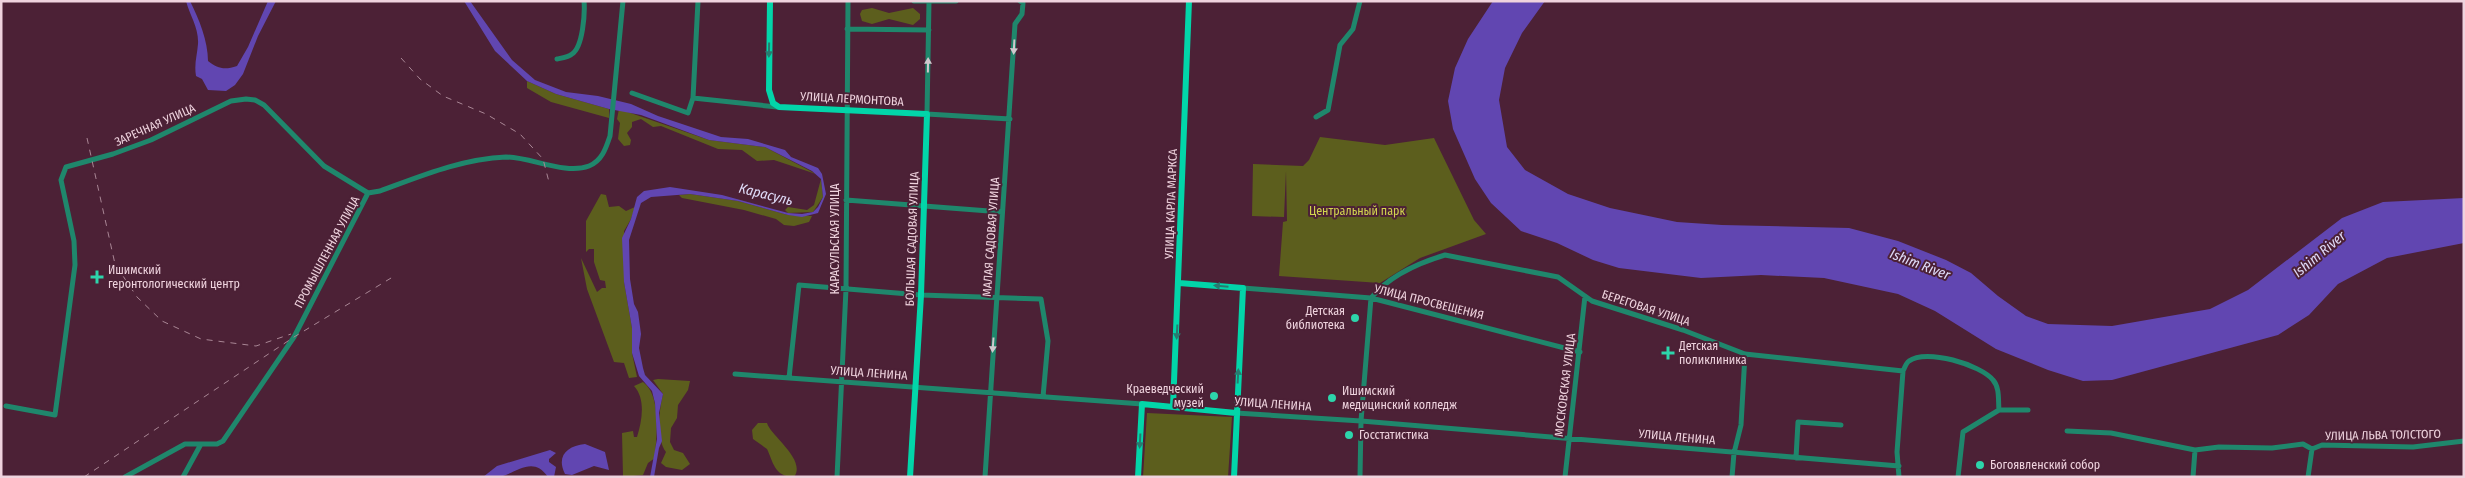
<svg xmlns="http://www.w3.org/2000/svg" width="2465" height="478" font-family="'Fira Sans Condensed',sans-serif">
<style>
.green{fill:#5c5e1d}
.water{fill:#6146b1}
.lines{fill:none;stroke-linecap:round;stroke-linejoin:round}
.minor{stroke:#1f876c;stroke-width:5}
.major{stroke:#02d5a9;stroke-width:6}
.rail{stroke:#a98695;stroke-width:1;stroke-dasharray:6 6;stroke-linecap:butt}
.oneway{fill:#d0c8cd}
.oneway2{fill:#277b70}
.poi-dot{fill:#2dd5ab;stroke:#4c2136;stroke-width:2}
.labels{text-anchor:middle;stroke-width:4;stroke-linejoin:round;paint-order:stroke}
.street-label{font-size:12px;fill:#efd3de;stroke:#4c2136}
.park-label{font-size:12px;fill:#d2d64f;stroke:#4c2136}
.poi-label{font-size:12px;fill:#efd3de;stroke:#4c2136;text-anchor:start}
.water-label{font-size:14px;font-style:italic;fill:#e0dcf9;stroke:#4c2136}
</style>
<rect width="100%" height="100%" fill="#4c2136"/>
<!-- green -->
<path class="green" d="M 872,8 L 889,13 L 913,8 L 920,14 L 920,19 L 913,25 L 889,19 L 872,24 L 862,21 L 860,14 L 862,10 Z
M 527,81 L 556,94 L 609,109 L 609,118 L 551,102 L 527,88 Z
M 619,109 L 709,140 L 765,147 L 816,174 L 774,160 L 757,161 L 742,150 L 718,149 L 661,126 L 653,127 L 641,119 L 632,122 L 632,127 L 627,133 L 631,140 L 630,145 L 624,146 L 618,139 L 620,123 L 617,119 Z
M 1320,137 L 1385,145 L 1434,138 L 1474,220 L 1486,234 L 1420,258 L 1380,283 L 1279,276 L 1283,222 L 1287,221 L 1286,171 L 1284,217 L 1252,216 L 1253,164 L 1303,166 L 1309,160 Z
M 821,179 L 823,197 L 813,212 L 788,213 L 785,210 L 788,207 L 807,210 L 814,205 Z
M 601,194 L 606,195 L 609,207 L 619,206 L 626,211 L 635,207 L 631,219 L 624,231 L 624,282 L 632,328 L 632,353 L 637,377 L 629,378 L 624,363 L 614,362 L 587,289 L 581,258 L 597,292 L 602,288 L 606,288 L 605,281 L 600,280 L 594,262 L 594,249 L 589,249 L 586,252 L 586,221 Z
M 690,194 L 738,201 L 788,215 L 812,216 L 809,222 L 794,226 L 784,225 L 776,219 L 744,210 L 682,198 L 679,195 Z
M 658,379 L 690,381 L 688,390 L 678,405 L 677,418 L 671,428 L 670,442 L 674,450 L 683,453 L 690,464 L 682,470 L 666,467 L 661,463 L 666,452 C 656,439 659,410 663,394 L 653,380 Z
M 643,382 C 662,396 656,437 655,458 L 648,463 L 643,475 L 625,477 L 623,476 L 622,433 L 633,431 L 634,437 L 637,437 C 642,421 646,399 634,386 Z
M 1147,413 L 1232,417 L 1228,477 L 1143,477 Z
M 758,423 L 767,423 C 770,435 807,460 794,477 C 774,477 773,461 767,449 L 753,439 L 752,430 Z"/>
<!-- water -->
<path class="water" d="M 186,1 L 190,1 C 199,19 208,41 208,61 C 218,69 225,70 237,66 L 248,47 L 268,1 L 276,1 L 258,36 L 243,74 L 235,85 L 226,91 L 208,90 L 202,79 L 196,76 C 194,64 197,56 198,44 C 199,28 190,16 186,1 Z
M 464,1 L 470,1 L 512,60 L 535,80 L 566,92 L 598,96 L 631,104 L 658,116 L 721,137 L 748,139 L 785,150 L 791,157 L 818,168 L 822,174 L 826,194 L 818,213 L 802,217 L 788,215 L 738,201 L 690,194 L 651,197 L 641,203 L 629,240 L 630,279 L 634,304 L 638,312 L 641,334 L 639,348 L 643,368 L 645,375 L 663,394 L 659,413 L 662,441 L 659,448 L 654,477 L 650,477 L 657,439 L 655,403 L 652,391 L 639,376 L 632,353 L 632,328 L 624,282 L 622,238 L 631,219 L 637,197 L 644,191 L 670,187 L 722,195 L 788,213 L 802,214 L 813,212 L 818,207 L 823,197 L 821,179 L 812,171 L 765,147 L 709,140 L 641,115 L 609,109 L 556,94 L 527,81 L 495,51 Z
M 1493,1 L 1545,1 L 1522,33 L 1505,68 L 1499,100 L 1507,147 L 1525,170 L 1568,194 L 1610,208 L 1677,222 L 1722,225 L 1849,228 L 1898,241 L 1946,260 L 1971,273 L 1998,296 L 2026,316 L 2048,324 L 2112,326 L 2210,309 L 2248,290 L 2342,218 L 2383,202 L 2464,198 L 2464,243 L 2387,258 L 2338,284 L 2309,315 L 2278,335 L 2112,380 L 2083,381 L 2048,370 L 1996,349 L 1935,311 L 1898,294 L 1824,278 L 1761,275 L 1701,278 L 1619,268 L 1593,260 L 1557,243 L 1521,231 L 1491,203 L 1475,179 L 1453,129 L 1448,101 L 1455,68 L 1468,39 Z
M 585,444 L 605,452 L 609,470 L 594,466 L 572,475 L 565,474 C 556,456 567,446 585,444 Z
M 550,450 L 556,453 L 549,459 L 549,462 L 556,467 L 554,477 L 548,477 C 534,457 520,470 503,476 C 497,478 489,477 483,477 L 497,466 Z"/>
<g class="lines">
<!-- minor -->
<path class="minor" d="M 914,1 L 956,1
M 929,1 L 927,114 L 1010,119
M 847,29 L 929,30
M 557,59 C 562,58 569,57 572,54 C 583,47 585,13 584,1
M 632,93 L 688,113 L 693,98 L 698,1
M 693,98 L 777,107
M 1316,117 L 1328,110 L 1340,45 L 1353,29 L 1360,1
M 846,200 L 1002,212
M 1243,288 L 1371,298 L 1580,352
M 735,374 L 1142,404
M 789,378 L 799,285 L 921,295 L 1041,299 L 1048,341 L 1043,397
M 6,406 L 55,415 L 75,265 L 74,241 L 61,180 L 66,167 L 113,154 L 151,140 L 231,101 L 246,99 L 255,100 L 264,105 L 324,166 L 368,193
M 1236,413 L 1361,421 L 1899,466
M 2067,431 L 2111,433 L 2195,450 L 2219,447 L 2272,448 L 2303,444 L 2312,449 L 2322,445 L 2413,447 L 2464,441
M 1796,458 L 1798,422 L 1841,425
M 125,477 L 185,444 L 217,444 L 223,441 L 294,337 L 368,193 L 380,191 C 421,176 461,159 506,157 C 531,157 565,175 589,166 C 602,161 606,148 610,136 L 623,1
M 183,477 L 201,444
M 837,477 L 846,289 L 848,1
M 985,477 L 1015,24 L 1022,14 L 1023,3 L 1020,1
M 1360,477 L 1361,421 L 1371,298 C 1389,276 1418,263 1445,255 L 1558,277 L 1592,301 L 1683,330 L 1745,354 L 1903,371
M 1565,477 L 1585,296
M 1732,477 L 1734,453 L 1741,425 L 1745,354
M 1899,477 L 1897,452 L 1903,371 C 1905,367 1906,363 1909,361 C 1926,348 1981,365 1993,380 C 2000,388 1998,400 1999,410 L 2028,410
M 1958,477 L 1963,432 L 1999,410
M 2193,477 L 2195,450
M 2308,477 L 2312,449"/>
<!-- major -->
<path class="major" d="M 770,1 L 769,90 L 773,103 L 779,107 L 927,114 L 921,295 L 910,477
M 1179,283 L 1243,288 L 1234,477
M 1173,407 L 1189,1
M 1138,477 L 1142,404 L 1236,413"/>
<!-- rail -->
<path class="rail" d="M 401,58 L 420,79 L 443,96 L 486,114 L 520,134 L 543,159 L 549,182
M 87,138 L 115,264 L 137,297 L 162,321 L 201,339 L 256,346 L 291,334
M 84,477 L 294,337 L 396,275"/>
</g>
<!-- one-way arrows -->
<defs><path id="oneway-solid" d="M-6-.8H1V-3.2L6.5 0L1 3.2V.8H-6Z" transform="scale(1.25)"/></defs>
<g class="oneway">
<use href="#oneway-solid" transform="translate(1014 47) rotate(93)"/>
<use href="#oneway-solid" transform="translate(928 65) rotate(-89)"/>
<use href="#oneway-solid" transform="translate(993 345) rotate(94)"/>
</g>
<g class="oneway2">
<use href="#oneway-solid" transform="translate(769 50) rotate(91)"/>
<use href="#oneway-solid" transform="translate(1221 286) rotate(-175)"/>
<use href="#oneway-solid" transform="translate(1177 332) rotate(93)"/>
<use href="#oneway-solid" transform="translate(1238 376) rotate(-87)"/>
<use href="#oneway-solid" transform="translate(1140 441) rotate(93)"/>
</g>
<!-- markers -->
<g class="poi-dot">
<path d="M94.5 269.5h5v5h5v5h-5v5h-5v-5h-5v-5h5z"/>
<circle cx="1355" cy="318" r="5"/>
<path d="M1665.5 345.5h5v5h5v5h-5v5h-5v-5h-5v-5h5z"/>
<circle cx="1214" cy="396" r="5"/>
<circle cx="1332" cy="398" r="5"/>
<circle cx="1349" cy="435" r="5"/>
<circle cx="1980" cy="465" r="5"/>
</g>
<g class="labels">
<!-- street labels -->
<g class="street-label">
<text transform="translate(852 99) rotate(3)" y="4">УЛИЦА ЛЕРМОНТОВА</text>
<text transform="translate(155 125) rotate(-24)" y="4">ЗАРЕЧНАЯ УЛИЦА</text>
<text transform="translate(1171 204) rotate(-88)" y="4">УЛИЦА КАРЛА МАРКСА</text>
<text transform="translate(991 237) rotate(-86)" y="4">МАЛАЯ САДОВАЯ УЛИЦА</text>
<text transform="translate(835 239) rotate(-90)" y="4">КАРАСУЛЬСКАЯ УЛИЦА</text>
<text transform="translate(912 239) rotate(-88)" y="4">БОЛЬШАЯ САДОВАЯ УЛИЦА</text>
<text transform="translate(327 252) rotate(-62)" y="4">ПРОМЫШЛЕННАЯ УЛИЦА</text>
<text transform="translate(1429 302) rotate(14)" y="4">УЛИЦА ПРОСВЕЩЕНИЯ</text>
<text transform="translate(1646 308) rotate(18)" y="4">БЕРЕГОВАЯ УЛИЦА</text>
<text transform="translate(869 373) rotate(4)" y="4">УЛИЦА ЛЕНИНА</text>
<text transform="translate(1565 385) rotate(-83)" y="4">МОСКОВСКАЯ УЛИЦА</text>
<text transform="translate(1273 404) rotate(4)" y="4">УЛИЦА ЛЕНИНА</text>
<text transform="translate(2383 435) rotate(-1)" y="4">УЛИЦА ЛЬВА ТОЛСТОГО</text>
<text transform="translate(1677 437) rotate(5)" y="4">УЛИЦА ЛЕНИНА</text>
</g>
<!-- park labels -->
<g class="park-label">
<text x="1357" y="215">Центральный парк</text>
</g>
<!-- poi labels -->
<g class="poi-label">
<text x="108" y="274">Ишимский<tspan x="108" dy="14">геронтологический центр</tspan></text>
<text x="1345" y="315" text-anchor="end">Детская<tspan x="1345" dy="14">библиотека</tspan></text>
<text x="1679" y="350">Детская<tspan x="1679" dy="14">поликлиника</tspan></text>
<text x="1204" y="393" text-anchor="end">Краеведческий<tspan x="1204" dy="14">музей</tspan></text>
<text x="1342" y="395">Ишимский<tspan x="1342" dy="14">медицинский колледж</tspan></text>
<text x="1359" y="439">Госстатистика</text>
<text x="1990" y="469">Богоявленский собор</text>
</g>
<!-- water labels -->
<g class="water-label">
<text transform="translate(766 194) rotate(14)" y="5">Карасуль</text>
<text transform="translate(2319 254) rotate(-40)" y="5">Ishim River</text>
<text transform="translate(1920 264) rotate(21)" y="5">Ishim River</text>
</g>
</g>
<!-- border -->
<rect width="2465" height="478" fill="none" stroke="#efd3de" stroke-width="5"/>
</svg>
